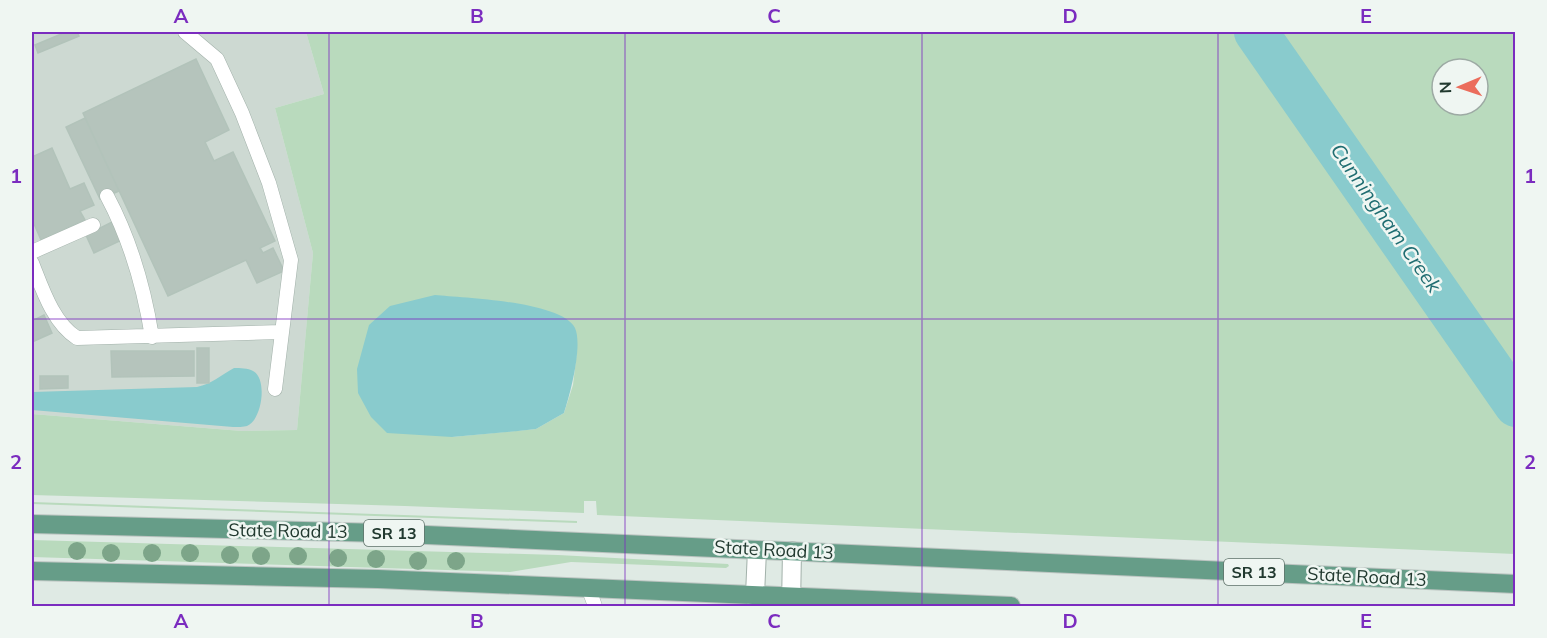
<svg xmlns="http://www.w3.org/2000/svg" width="1547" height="638" font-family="Mulish,sans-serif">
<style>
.built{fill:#cdd9d2}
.green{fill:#b9dabd;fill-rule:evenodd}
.water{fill:#89cbcd}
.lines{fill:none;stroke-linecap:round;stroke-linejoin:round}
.river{stroke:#89cbcd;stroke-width:44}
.building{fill:#b5c4bc;stroke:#b2c3ba;stroke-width:1.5}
.service-casing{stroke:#a2b1aa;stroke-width:15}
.tertiary-casing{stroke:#a2b1aa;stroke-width:20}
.primary-casing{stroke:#bcc4c1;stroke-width:20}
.service{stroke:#fff;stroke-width:14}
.tertiary{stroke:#fff;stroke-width:18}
.primary{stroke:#669d88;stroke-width:18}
.tree{fill:#7da589}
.grid{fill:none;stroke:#7b2cbf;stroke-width:1.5;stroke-opacity:0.55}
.labels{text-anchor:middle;stroke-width:5;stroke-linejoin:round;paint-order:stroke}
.shield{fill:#eff6f2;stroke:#5f726a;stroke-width:1.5}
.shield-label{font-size:16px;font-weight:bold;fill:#21392f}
.street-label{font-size:18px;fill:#21392f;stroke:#eff6f2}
.water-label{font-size:20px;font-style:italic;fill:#1f6d71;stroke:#eff6f2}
.neatline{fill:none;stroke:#7b2cbf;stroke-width:2}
.grid-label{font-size:20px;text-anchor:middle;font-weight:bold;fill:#7b2cbf}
</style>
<rect width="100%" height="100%" fill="#dfeae4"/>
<!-- built -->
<path class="built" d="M 32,32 L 306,32 L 324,94 L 275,108 L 313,253 L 297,430 L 242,431 L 32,414 Z"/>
<!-- green -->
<path class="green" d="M 306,32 L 1515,32 L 1515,554 L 597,515 L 596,501 L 584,501 L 584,513 L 405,506 L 32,495 L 32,414 L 242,431 L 297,430 L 313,253 L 275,108 L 324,94 ZM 1442,69 L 1478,69 L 1478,105 L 1442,105 ZM 577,351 L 573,385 L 564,413 L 536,429 L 452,437 Z
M 32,502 L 577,521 L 577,523 L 32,504 Z
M 32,540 L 558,555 L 728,564 L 729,566 L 726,568 L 571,562 L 510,572 L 32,557 Z"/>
<!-- water -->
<path class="water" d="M 435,295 C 464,298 561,301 575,328 C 583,346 570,395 564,413 L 536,429 L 518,431 L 452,437 L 387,433 L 371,417 L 358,393 L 357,369 L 369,325 L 390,306 Z
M 234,368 C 240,368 248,368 253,371 C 268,379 262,420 247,426 C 244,427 237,427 233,427 L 32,410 L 32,392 L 197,387 C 212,384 221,375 234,368 Z"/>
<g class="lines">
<!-- river -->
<path class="river" d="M 1256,32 L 1516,405"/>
</g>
<!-- building -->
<path class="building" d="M 66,32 L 77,32 L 79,36 L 38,53 L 35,45 Z
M 196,59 L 229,130 L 205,142 L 214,161 L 233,152 L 275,241 L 260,248 L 263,253 L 273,248 L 284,271 L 257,283 L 246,260 L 168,296 L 83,113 Z
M 85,118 L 119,191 L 100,199 L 66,127 Z
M 52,148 L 70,189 L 84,183 L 94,205 L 80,211 L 85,220 L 41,240 L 32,219 L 32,157 Z
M 116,220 L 124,239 L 94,253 L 86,235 Z
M 44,315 L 52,333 L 32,342 L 32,321 Z
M 197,348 L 209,348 L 209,383 L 197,383 Z
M 111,351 L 194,351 L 194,376 L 112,377 Z
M 40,376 L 68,376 L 68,388 L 40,389 Z"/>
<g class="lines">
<defs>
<path id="service" d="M 185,32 L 217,59 L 242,113 L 269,183 L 291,260 L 275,389
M 107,196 C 131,241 144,287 152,337
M 32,252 L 93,225
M 32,263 C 42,288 53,323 77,338 L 281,332
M 588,587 L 595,606"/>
<path id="tertiary" d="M 757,550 L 755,595 L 757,606
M 791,606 L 792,551"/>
<path id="primary" d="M 32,524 L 382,533 L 1516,584
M 32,571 L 378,579 L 1011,606"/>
</defs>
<!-- service casing -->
<use href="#service" class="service-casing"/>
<!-- tertiary casing -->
<use href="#tertiary" class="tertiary-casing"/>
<!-- primary casing -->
<use href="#primary" class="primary-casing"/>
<!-- service -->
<use href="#service" class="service"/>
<!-- tertiary -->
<use href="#tertiary" class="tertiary"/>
<!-- primary -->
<use href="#primary" class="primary"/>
</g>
<!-- trees -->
<g class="tree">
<circle cx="77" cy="551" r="9"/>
<circle cx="111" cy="553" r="9"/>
<circle cx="152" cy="553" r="9"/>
<circle cx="190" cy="553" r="9"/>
<circle cx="230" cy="555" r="9"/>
<circle cx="261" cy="556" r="9"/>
<circle cx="298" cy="556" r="9"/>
<circle cx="338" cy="558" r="9"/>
<circle cx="376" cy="559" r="9"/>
<circle cx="418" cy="561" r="9"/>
<circle cx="456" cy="561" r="9"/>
</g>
<!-- grid -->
<path class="grid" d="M 329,32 L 329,606M 625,32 L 625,606M 922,32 L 922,606M 1218,32 L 1218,606M 32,319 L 1516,319"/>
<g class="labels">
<!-- shield labels -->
<g class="shield">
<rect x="364" y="520" width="60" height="26" rx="4.5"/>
<rect x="1224" y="559" width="60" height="26" rx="4.5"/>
</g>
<g class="shield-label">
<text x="394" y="539">SR 13</text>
<text x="1254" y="578">SR 13</text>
</g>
<!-- street labels -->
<g class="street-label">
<text transform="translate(288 531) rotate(1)" y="6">State Road 13</text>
<text transform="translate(774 550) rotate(3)" y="6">State Road 13</text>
<text transform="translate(1367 577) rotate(3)" y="6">State Road 13</text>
</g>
<!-- water labels -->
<g class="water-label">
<text transform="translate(1386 218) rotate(55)" y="7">Cunningham Creek</text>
</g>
</g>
<!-- border -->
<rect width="1547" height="638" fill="none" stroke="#eff6f2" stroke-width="66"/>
<!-- north arrow -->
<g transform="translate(1460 87) rotate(268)"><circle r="28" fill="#eff6f2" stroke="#9daaa4" stroke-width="1.5"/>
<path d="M0-4.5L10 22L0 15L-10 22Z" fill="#eb6d5c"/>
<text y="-9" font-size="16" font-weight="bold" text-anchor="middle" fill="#21392f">N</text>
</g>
<rect x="33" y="33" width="1481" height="572" class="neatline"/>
<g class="grid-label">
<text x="181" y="23">A</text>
<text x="477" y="23">B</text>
<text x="774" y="23">C</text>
<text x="1070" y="23">D</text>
<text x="1366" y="23">E</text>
<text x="16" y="183">1</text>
<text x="1530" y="183">1</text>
<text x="16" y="469">2</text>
<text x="1530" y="469">2</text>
<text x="181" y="628">A</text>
<text x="477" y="628">B</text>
<text x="774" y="628">C</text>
<text x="1070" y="628">D</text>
<text x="1366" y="628">E</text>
</g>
</svg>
